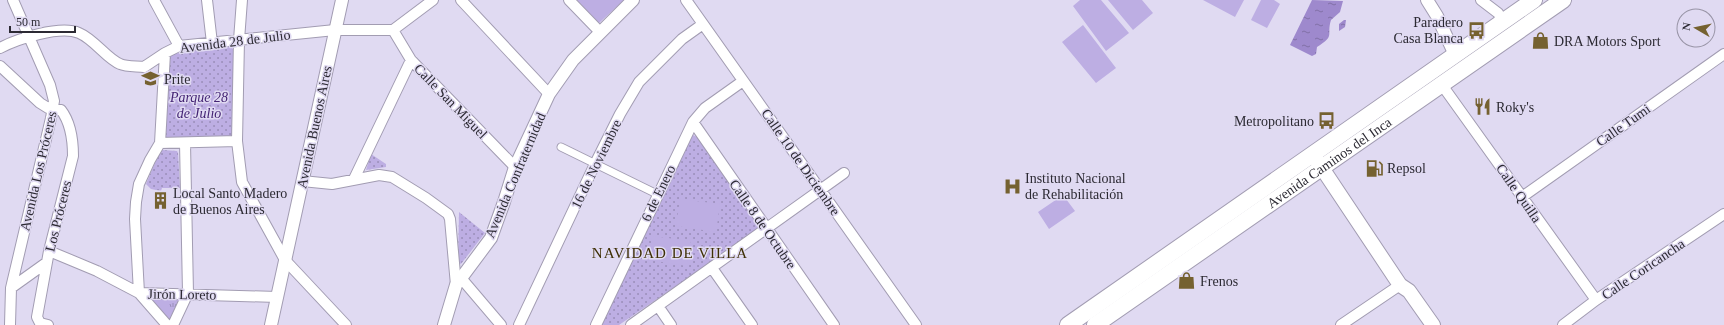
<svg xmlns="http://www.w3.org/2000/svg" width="1724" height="325" font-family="'Times New Roman',serif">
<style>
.grass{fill:url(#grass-tufts)}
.park{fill:url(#park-dots)}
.garden{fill:#bdaee3}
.water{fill:url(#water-ripples)}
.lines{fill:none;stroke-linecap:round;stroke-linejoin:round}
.pedestrian-casing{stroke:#a29cb2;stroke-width:9}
.minor-casing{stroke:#a29cb2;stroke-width:12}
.tertiary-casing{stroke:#a29cb2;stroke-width:14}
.secondary-casing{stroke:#a29cb2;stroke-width:16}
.primary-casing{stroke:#a29cb2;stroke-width:18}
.pedestrian{stroke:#fff;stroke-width:7}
.minor{stroke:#fff;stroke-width:10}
.tertiary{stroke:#fff;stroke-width:12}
.secondary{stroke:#fff;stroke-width:14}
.primary{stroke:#fff;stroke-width:16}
.labels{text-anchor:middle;stroke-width:3;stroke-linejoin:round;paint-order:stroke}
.poi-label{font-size:14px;fill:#2c2a33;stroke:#e0daf2;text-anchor:start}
.street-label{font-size:14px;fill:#2c2a33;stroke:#e0daf2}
.park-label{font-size:14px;font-style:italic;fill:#432373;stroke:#e0daf2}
.neighbourhood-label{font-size:15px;letter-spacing:1px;fill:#3e2f05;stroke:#e0daf2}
</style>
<defs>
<pattern id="grass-tufts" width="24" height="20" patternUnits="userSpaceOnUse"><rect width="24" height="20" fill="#bdaee3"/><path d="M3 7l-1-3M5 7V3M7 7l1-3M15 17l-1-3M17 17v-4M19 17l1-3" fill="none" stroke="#9a8eb9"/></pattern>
<pattern id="park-dots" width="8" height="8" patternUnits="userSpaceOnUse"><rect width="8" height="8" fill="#bdaee3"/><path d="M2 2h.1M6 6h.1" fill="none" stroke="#9a8eb9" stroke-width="1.8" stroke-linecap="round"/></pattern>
<pattern id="water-ripples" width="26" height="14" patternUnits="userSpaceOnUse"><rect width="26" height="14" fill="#9e89cd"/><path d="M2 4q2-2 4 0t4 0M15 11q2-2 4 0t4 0" fill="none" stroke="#8170a7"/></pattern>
</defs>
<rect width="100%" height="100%" fill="#e0daf2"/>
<!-- grass -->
<path class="grass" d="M 148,299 L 180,299 L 170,320 Z"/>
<!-- park -->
<path class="park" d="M 226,45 L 230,46 L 233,49 L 233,134 L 231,137 L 165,138 L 164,135 L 169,57 L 173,54 Z
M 693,135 L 697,137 L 759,224 L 758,230 L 619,325 L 599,325 L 689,136 Z
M 163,150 L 177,151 L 178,153 L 180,188 L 162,188 L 161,191 L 151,189 L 146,184 L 160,151 Z
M 371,154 L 386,164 L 386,167 L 366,170 Z
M 459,212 L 485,233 L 461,264 L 458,262 Z"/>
<!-- garden -->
<path class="garden" d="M 577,0 L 624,0 L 599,23 Z
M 1080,0 L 1101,0 L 1129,33 L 1106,51 L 1073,6 Z
M 1108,0 L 1142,0 L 1153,13 L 1133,30 Z
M 1203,0 L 1244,0 L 1235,17 Z
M 1261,0 L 1274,0 L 1280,4 L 1267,28 L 1251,20 Z
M 1083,25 L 1116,68 L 1096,83 L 1062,42 Z
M 1063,195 L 1075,211 L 1049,229 L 1038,212 Z
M 680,199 L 720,204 L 716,232 L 676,226 Z
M 652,236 L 691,241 L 687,266 L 649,260 Z"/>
<!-- water -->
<path class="water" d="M 1312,0 L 1343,1 L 1340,12 L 1331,20 C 1326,36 1336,35 1317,47 L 1316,54 L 1312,56 L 1290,45 Z
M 1344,20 L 1346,20 L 1345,27 L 1339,31 L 1339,24 Z"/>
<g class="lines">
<defs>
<path id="pedestrian" d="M 561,147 L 657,194"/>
<path id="minor" d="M 154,0 L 179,46
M 207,0 L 212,43
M 242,0 L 239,40 L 237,141 L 242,182 L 285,260 L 346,325
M 461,0 L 549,94
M 569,0 L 600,32
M 686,0 L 916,325
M 1481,0 L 1498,13 L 1503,22
M 393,30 L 411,60 L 515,167
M 0,48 C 17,39 60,25 79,33 C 94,39 107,59 120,64 C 127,67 137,66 144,67 L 165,53 L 179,46 L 335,30 L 393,30 L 433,0
M 165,53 L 160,143 L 150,160 L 139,184 L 136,202 L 135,219 L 139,293 L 167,325
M 0,66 L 40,103 L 48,108 L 61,110 C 71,123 73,141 73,156 L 49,251 L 37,317 L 40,323 L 48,325
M 1442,85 L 1596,300
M 693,122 L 834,325
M 160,143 L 237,141
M 354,179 L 411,60
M 302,181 L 332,184 L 379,175 L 392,177 L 426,198 L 448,214 L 450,219 L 456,285
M 1522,197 L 1724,54
M 49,251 L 97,271 L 139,293 L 277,297
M 712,268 L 752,325
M 461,278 L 501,325
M 11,288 L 46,263
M 658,306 L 671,325
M 10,325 L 11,288 L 51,118 L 54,101 L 50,85 L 13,0
M 173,325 L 188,293 L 185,143
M 519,325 L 595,164 L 620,114 L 639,82 L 682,39 L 703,24
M 596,325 L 693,122 L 705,108 L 743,81
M 631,325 L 844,173
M 1341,325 L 1400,285
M 1563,325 L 1596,300 L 1724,214"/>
<path id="tertiary" d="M 1427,0 L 1437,16 L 1455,55
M 271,325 L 342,0
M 444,325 L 456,285 L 491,238 L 504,202 L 515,167 L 549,94 L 573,60 L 633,0"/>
<path id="secondary" d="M 1316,159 L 1400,285 L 1409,291 L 1433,325"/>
<g id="primary">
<path d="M 1068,325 L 1534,0"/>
<path id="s1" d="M 1095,325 L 1563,0"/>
</g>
</defs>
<!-- pedestrian casing -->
<use href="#pedestrian" class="pedestrian-casing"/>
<!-- minor casing -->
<use href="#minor" class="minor-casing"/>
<!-- tertiary casing -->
<use href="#tertiary" class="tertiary-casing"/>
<!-- secondary casing -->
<use href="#secondary" class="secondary-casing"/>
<!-- primary casing -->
<use href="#primary" class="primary-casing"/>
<!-- pedestrian -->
<use href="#pedestrian" class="pedestrian"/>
<!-- minor -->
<use href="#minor" class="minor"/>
<!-- tertiary -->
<use href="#tertiary" class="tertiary"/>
<!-- secondary -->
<use href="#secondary" class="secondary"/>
<!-- primary -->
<use href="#primary" class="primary"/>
</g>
<!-- icons -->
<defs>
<symbol id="bus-bare" viewBox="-9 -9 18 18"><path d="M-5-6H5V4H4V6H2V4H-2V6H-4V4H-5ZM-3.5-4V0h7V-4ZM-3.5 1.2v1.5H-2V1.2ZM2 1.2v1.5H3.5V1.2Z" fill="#756130" stroke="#e0daf2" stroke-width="2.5" paint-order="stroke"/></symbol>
<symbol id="shop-bare" viewBox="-9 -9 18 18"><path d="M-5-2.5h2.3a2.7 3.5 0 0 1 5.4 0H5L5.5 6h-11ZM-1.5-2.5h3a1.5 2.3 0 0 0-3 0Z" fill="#756130" stroke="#e0daf2" stroke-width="2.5" paint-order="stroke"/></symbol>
<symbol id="school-bare" viewBox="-9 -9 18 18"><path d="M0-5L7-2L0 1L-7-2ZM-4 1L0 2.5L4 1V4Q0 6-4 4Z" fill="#756130" stroke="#e0daf2" stroke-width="2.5" paint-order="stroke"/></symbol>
<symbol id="restaurant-bare" viewBox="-9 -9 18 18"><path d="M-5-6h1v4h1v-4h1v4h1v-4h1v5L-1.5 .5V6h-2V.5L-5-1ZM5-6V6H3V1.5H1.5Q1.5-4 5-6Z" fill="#756130" stroke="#e0daf2" stroke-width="2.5" paint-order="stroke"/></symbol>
<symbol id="fuel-bare" viewBox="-9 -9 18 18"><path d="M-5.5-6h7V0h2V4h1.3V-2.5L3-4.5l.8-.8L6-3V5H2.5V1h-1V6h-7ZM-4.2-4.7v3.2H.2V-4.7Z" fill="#756130" stroke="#e0daf2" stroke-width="2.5" paint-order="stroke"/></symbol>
<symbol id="hospital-bare" viewBox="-9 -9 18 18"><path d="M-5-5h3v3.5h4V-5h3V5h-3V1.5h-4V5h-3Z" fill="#756130" stroke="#e0daf2" stroke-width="2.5" paint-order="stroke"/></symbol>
<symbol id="building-bare" viewBox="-9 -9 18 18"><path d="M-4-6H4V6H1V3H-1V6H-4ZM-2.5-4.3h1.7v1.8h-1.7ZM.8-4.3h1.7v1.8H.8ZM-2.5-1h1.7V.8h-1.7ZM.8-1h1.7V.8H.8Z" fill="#756130" stroke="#e0daf2" stroke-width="2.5" paint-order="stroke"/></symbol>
</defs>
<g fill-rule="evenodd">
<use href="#bus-bare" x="1464" y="18" width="25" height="25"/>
<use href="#shop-bare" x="1528" y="28" width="25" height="25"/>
<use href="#school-bare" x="138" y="66" width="25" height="25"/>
<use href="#restaurant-bare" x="1470" y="94" width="25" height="25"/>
<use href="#bus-bare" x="1314" y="108" width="25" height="25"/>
<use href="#fuel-bare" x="1362" y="156" width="25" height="25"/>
<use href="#hospital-bare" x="1000" y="174" width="25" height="25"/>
<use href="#building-bare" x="148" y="188" width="25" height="25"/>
<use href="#shop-bare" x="1174" y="268" width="25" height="25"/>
</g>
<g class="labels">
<!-- poi labels -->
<g class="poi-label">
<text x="1463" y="27" text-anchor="end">Paradero<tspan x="1463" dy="16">Casa Blanca</tspan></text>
<text x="1554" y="46">DRA Motors Sport</text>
<text x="164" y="84">Prite</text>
<text x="1496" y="112">Roky's</text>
<text x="1314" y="126" text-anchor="end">Metropolitano</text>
<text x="1387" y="173">Repsol</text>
<text x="1025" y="183">Instituto Nacional<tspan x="1025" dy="16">de Rehabilitación</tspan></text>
<text x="173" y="198">Local Santo Madero<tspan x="173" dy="16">de Buenos Aires</tspan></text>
<text x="1200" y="286">Frenos</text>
</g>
<!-- street labels -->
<g class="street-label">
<text transform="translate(235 41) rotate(-7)" y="5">Avenida 28 de Julio</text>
<text transform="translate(451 101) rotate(46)" y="5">Calle San Miguel</text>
<text transform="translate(1623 125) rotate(-35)" y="5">Calle Tumi</text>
<text transform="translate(314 127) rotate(-78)" y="5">Avenida Buenos Aires</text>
<text transform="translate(801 162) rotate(55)" y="5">Calle 10 de Diciembre</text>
<text dy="5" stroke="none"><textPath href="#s1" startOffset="285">Avenida Caminos del Inca</textPath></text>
<text transform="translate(596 164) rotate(-64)" y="5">16 de Noviembre</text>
<text transform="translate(38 171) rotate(-77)" y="5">Avenida Los Próceres</text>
<text transform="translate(515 175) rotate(-67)" y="5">Avenida Confraternidad</text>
<text transform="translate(658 193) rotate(-64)" y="5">6 de Enero</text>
<text transform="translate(1519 193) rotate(55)" y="5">Calle Quilla</text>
<text transform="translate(58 216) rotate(-76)" y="5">Los Próceres</text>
<text transform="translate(763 224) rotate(55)" y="5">Calle 8 de Octubre</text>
<text transform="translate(1643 269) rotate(-34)" y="5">Calle Coricancha</text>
<text transform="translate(182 294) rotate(1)" y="5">Jirón Loreto</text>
</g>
<!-- park labels -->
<g class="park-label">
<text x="199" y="102">Parque 28<tspan x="199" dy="16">de Julio</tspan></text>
</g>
<!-- neighbourhood labels -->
<g class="neighbourhood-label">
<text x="670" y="258">NAVIDAD DE VILLA</text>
</g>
</g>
<!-- north arrow -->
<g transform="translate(1696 28) rotate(279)"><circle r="19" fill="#e0daf2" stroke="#9894a6"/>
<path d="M0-3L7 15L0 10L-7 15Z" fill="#756130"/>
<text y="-6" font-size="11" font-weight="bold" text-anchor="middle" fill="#2c2a33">N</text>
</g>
<!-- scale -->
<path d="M10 26v6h65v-6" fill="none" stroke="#2c2a33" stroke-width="2"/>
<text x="16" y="26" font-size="12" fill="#2c2a33" stroke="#e0daf2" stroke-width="3" paint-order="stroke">50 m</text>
</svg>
